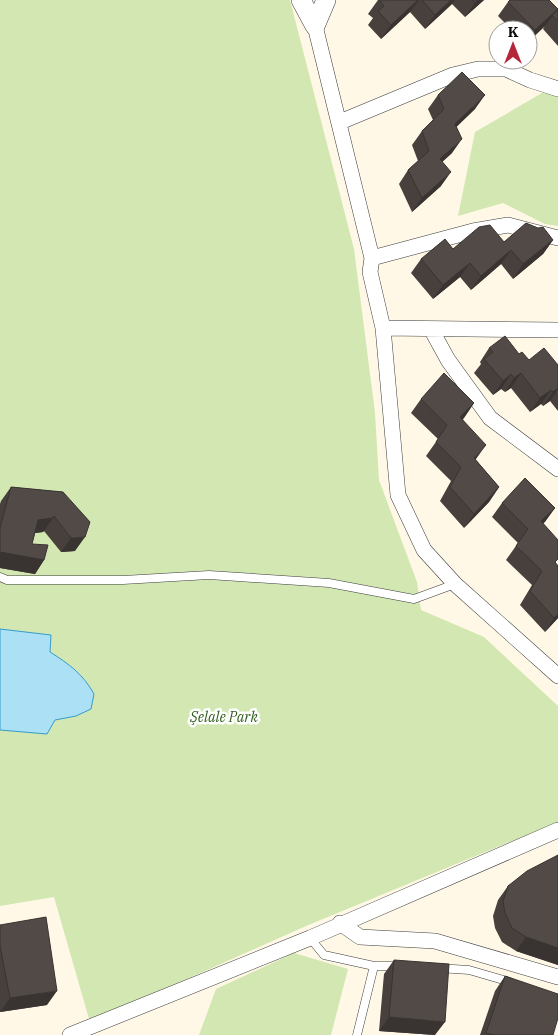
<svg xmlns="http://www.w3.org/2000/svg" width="558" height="1035" font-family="'IBM Plex Serif',serif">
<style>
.green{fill:#d2e7b2}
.water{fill:#ace0f4;stroke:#359cca}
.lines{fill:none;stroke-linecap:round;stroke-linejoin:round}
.service-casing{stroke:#3c3c3c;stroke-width:9}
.minor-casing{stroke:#3c3c3c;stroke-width:16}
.tertiary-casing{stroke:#3c3c3c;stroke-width:20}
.service{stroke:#fff;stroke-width:8}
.minor{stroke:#fff;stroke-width:15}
.tertiary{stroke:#fff;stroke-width:19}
.wall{fill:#47403c}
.shaded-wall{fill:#393431}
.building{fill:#524a46;stroke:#393431}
.labels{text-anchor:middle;stroke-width:5;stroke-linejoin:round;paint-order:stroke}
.park-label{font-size:14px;font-style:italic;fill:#305e1d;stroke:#fff}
</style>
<rect width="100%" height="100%" fill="#fff8e6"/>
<!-- green -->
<path class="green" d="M 0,0 L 290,0 L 354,249 L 375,413 L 379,480 L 417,582 L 421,610 L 484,637 L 558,706 L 558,822 L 306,926 L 131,1004 L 89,1019 L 54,897 L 0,906 Z
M 542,93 L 558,95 L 558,226 L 545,224 L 503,203 L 458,216 L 475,132 Z
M 294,953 L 348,969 L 331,1035 L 199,1035 L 216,989 Z"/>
<!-- water -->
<path class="water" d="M 0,629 L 51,635 L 50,652 C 69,664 83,674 94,694 L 91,709 L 76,716 L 55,720 L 47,734 L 0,730 Z"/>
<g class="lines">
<defs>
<path id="service" d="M 0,577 L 7,580 L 123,580 L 209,575 L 329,583 L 414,599 L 455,584
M 310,938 L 324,955 L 374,966 L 357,1035
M 374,966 L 397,966
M 438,968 L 469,970 L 510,982"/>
<path id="minor" d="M 317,15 L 315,26 L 372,258 L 370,272 L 383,328 L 558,330
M 340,122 L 453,75 L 478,69 L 506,69 L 530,80 L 558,89
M 372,258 L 473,231 L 508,225 L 558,238
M 383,328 L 398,495 L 424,550 L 455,584 L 558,676
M 431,329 L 448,360 L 490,418 L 558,469
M 340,923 L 360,937 L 435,941 L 558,977
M 70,1035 L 310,938 L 558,830"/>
<path id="tertiary" d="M 301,0 L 315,26
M 315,26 L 326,0"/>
</defs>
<!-- service casing -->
<use href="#service" class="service-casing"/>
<!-- minor casing -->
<use href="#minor" class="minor-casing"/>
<!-- tertiary casing -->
<use href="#tertiary" class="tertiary-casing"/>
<!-- service -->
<use href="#service" class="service"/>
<!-- minor -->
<use href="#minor" class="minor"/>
<!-- tertiary -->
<use href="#tertiary" class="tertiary"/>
</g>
<!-- wall -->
<path class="wall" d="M 378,0 L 484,0 L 465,17 L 452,4 L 425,29 L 410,12 L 381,39 L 368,25 L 373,18 L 368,14 Z
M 508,2 L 558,9 L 555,13 L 558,10 L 558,46 L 543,29 L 545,26 L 528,42 L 528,30 L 512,30 L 498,16 Z
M 438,95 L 475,109 L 456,127 L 452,153 L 442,162 L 441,186 L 412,212 L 399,184 L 408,170 L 418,161 L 412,145 L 422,131 L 433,120 L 428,109 Z
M 553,240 L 543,254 L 513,279 L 501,264 L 471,290 L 460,277 L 433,299 L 411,273 L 421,259 L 453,249 L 504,242 Z
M 489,348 L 519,354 L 529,360 L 558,365 L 558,411 L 550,401 L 543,406 L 541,404 L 530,412 L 511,388 L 505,392 L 501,389 L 493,395 L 474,373 L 481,364 L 480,362 Z
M 421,399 L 474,403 L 463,419 L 476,460 L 499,487 L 489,502 L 464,528 L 440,501 L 451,481 L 426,456 L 438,439 L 411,413 Z
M 11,487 L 63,492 L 75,551 L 61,552 L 44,531 L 43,532 L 35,533 L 32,544 L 44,560 L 35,574 L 0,568 L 0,504 L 1,501 Z
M 502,503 L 555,508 L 543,523 L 556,564 L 558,618 L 545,632 L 520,605 L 532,585 L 506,560 L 518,543 L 492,517 Z
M 558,855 L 558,965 L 516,951 L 502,942 L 495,928 L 493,916 L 498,900 L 508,886 Z
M 0,925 L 47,1005 L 0,1012 Z
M 394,960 L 435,1035 L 379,1031 L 384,974 Z
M 505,976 L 553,1035 L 480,1035 L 495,991 Z"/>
<!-- shaded-wall -->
<path class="shaded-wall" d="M 418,0 L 419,0 L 410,12 L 381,39 L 391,25 Z
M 451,0 L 455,0 L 452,4 L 425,29 L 435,15 Z
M 478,0 L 484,0 L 465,17 L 475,3 Z
M 558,9 L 545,26 L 528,42 L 528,41 L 535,30 Z
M 485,95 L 475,109 L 445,138 L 455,124 Z
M 462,139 L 452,153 L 430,173 L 440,159 Z
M 451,172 L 441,186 L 412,212 L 422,198 Z
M 553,240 L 543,254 L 513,279 L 523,264 Z
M 511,250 L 501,264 L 471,290 L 481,276 Z
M 470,263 L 460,277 L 433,299 L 443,285 Z
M 521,373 L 511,388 L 505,392 L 514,378 Z
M 511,374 L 501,389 L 493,395 L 503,381 Z
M 558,388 L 558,389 L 550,401 L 543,406 L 553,392 Z
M 551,390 L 541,404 L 530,412 L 540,398 Z
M 474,403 L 464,418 L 450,431 L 460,417 Z
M 486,445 L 476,459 L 464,472 L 474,458 Z
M 499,487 L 489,502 L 464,528 L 474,514 Z
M 555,508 L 545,522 L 531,535 L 541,521 Z
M 53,518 L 43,532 L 28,534 L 38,520 Z
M 85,537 L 75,551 L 61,552 L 71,538 Z
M 0,552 L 44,560 L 35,574 L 0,568 Z
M 558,614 L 558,618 L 545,632 L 554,618 Z
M 526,937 L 558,948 L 558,965 L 516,951 Z
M 57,991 L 47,1005 L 0,1012 L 10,998 Z
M 389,1017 L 445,1022 L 435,1035 L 379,1031 Z"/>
<!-- building -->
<path class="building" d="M 379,0 L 418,0 L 391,25 L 378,11 L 384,6 Z
M 422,0 L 451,0 L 435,15 Z
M 472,0 L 478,0 L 475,3 Z
M 510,0 L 549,0 L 558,9 L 535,30 L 508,2 Z
M 558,10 L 558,21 L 552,15 Z
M 462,72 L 485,95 L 455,124 L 462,139 L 440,159 L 451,172 L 422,198 L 408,170 L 429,151 L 422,131 L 444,109 L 438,95 Z
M 526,223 L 538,228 L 543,227 L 553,240 L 523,264 L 511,250 L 481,276 L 470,263 L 443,285 L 421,259 L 445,239 L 453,249 L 479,227 L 490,225 L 504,242 Z
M 505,336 L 519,354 L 522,352 L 529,360 L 544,348 L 558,365 L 558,388 L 553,392 L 551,390 L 540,398 L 521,373 L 514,378 L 511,374 L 503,381 L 484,359 L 493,352 L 489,348 Z
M 444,373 L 474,403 L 460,417 L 486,445 L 474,458 L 499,487 L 474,514 L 450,487 L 461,467 L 436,442 L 447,425 L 421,399 Z
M 525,478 L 555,508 L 541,521 L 558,540 L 558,559 L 555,562 L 558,566 L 558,614 L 554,618 L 530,591 L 542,571 L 516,546 L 528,529 L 502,503 Z
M 11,487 L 63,492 L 90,522 L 85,537 L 71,538 L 54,516 L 53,518 L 38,520 L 32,544 L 48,545 L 44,560 L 0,552 L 0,528 Z
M 558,855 L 558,948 L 526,937 L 512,928 L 505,913 L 503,901 L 508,886 L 527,871 Z
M 46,917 L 57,991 L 10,998 L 0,946 L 0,925 Z
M 394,960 L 449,964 L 445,1022 L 389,1017 Z
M 505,976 L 558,994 L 558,1018 L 553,1035 L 494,1035 L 486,1033 Z"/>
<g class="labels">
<!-- park labels -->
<g class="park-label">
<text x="224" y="722">Şelale Park</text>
</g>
</g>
<!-- north arrow -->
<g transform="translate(513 45)"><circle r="24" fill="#ffffff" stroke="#9d9d9d"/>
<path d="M0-4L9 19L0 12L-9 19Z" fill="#b5263a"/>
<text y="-8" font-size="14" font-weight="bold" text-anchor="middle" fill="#090909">K</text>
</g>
</svg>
